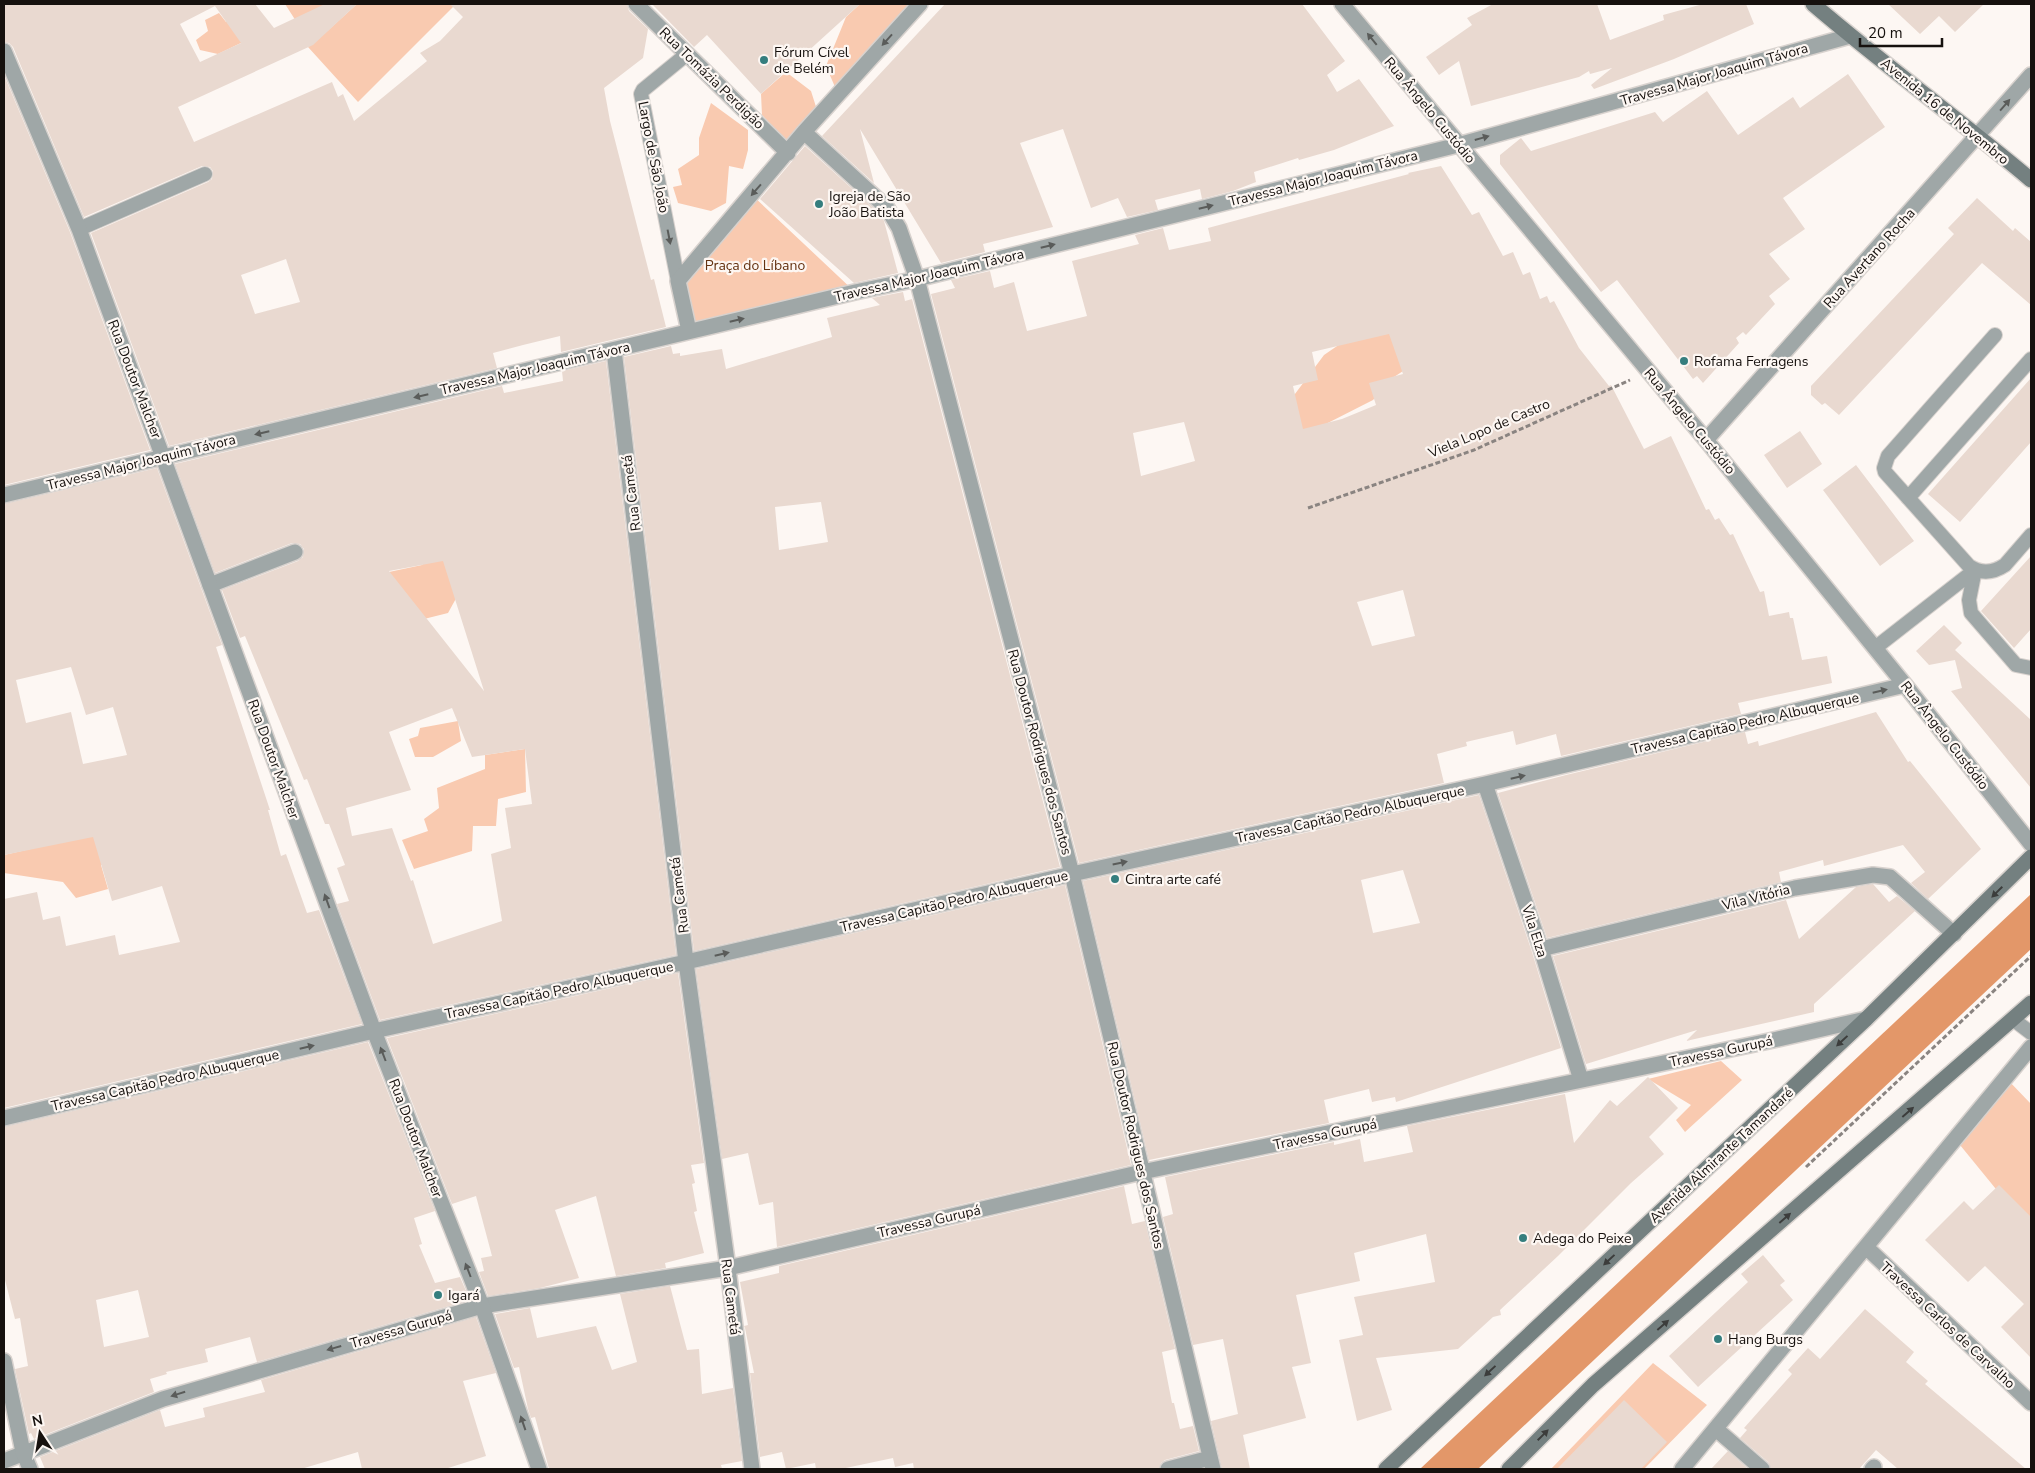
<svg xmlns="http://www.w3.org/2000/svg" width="2035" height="1473" font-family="'Nunito Sans',sans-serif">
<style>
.green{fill:#f9cab0}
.water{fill:#e39769}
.building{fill:#e9d9d0;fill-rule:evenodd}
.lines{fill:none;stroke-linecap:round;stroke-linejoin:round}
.service-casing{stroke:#d8d2ce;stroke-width:16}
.minor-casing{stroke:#d8d2ce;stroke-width:18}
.tertiary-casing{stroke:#d8d2ce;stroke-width:18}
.secondary-casing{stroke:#d8d2ce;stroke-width:18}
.path{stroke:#8a8481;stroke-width:3;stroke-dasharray:5 2.5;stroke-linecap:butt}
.service{stroke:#9fa7a7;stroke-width:14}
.minor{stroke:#9fa7a7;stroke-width:15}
.tertiary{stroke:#9fa7a7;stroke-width:15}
.secondary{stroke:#748080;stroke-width:15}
.oneway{fill:#5a5c5a}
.oneway2{fill:#3c3d3c}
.poi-dot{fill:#357e7e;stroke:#fdf7f3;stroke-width:2}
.labels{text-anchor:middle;stroke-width:4.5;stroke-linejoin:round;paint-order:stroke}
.poi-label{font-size:14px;fill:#16110e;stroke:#fdf7f3;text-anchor:start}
.street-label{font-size:14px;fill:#16110e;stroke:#fdf7f3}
.park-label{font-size:14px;fill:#643211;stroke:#fdf7f3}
</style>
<rect width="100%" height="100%" fill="#fdf7f3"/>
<!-- green -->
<path class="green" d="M 285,4 L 327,4 L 329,5 L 324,34 L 357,4 L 456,4 L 358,102 L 308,47 L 294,18 Z
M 860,4 L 910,4 L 835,87 L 826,66 L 846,17 Z
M 219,13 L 226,22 L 238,16 L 245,41 L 218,54 L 200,50 L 196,40 L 208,31 L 205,20 Z
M 786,72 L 811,91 L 817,110 L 787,142 L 762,115 L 761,94 Z
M 711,103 L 748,130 L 748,150 L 743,169 L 729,166 L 726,203 L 711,211 L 678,203 L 673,187 L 682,185 L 678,169 L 699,155 L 699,138 Z
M 752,195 L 855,292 L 689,331 L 678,276 Z
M 1394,326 L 1409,367 L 1391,379 L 1373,400 L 1316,429 L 1275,432 L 1289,402 L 1324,355 L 1356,333 Z
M 442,545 L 459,593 L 448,613 L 400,625 L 389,572 L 422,565 Z
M 458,721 L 461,741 L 433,757 L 415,757 L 409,739 L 418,736 L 420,728 Z
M 525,749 L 526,792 L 498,799 L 496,826 L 473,826 L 472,851 L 414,869 L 402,840 L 428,831 L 424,819 L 439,808 L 437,788 L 485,769 L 485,755 Z
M 108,834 L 112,862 L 101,865 L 108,889 L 76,898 L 63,882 L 4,873 L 4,855 L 87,836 Z
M 1721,1061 L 1742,1080 L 1685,1132 L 1676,1120 L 1691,1105 L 1648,1079 Z
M 2007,1079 L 2031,1104 L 2031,1232 L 1960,1145 Z
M 1653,1363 L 1707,1405 L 1644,1469 L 1551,1469 Z"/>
<!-- water -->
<path class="water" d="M 2031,894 L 2031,949 L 1478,1469 L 1420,1469 Z"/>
<!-- building -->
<path class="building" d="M 4,4 L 255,4 L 274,28 L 325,4 L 357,4 L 313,45 L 178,107 L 194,142 L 332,82 L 338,97 L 343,94 L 354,121 L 427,61 L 420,53 L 440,41 L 463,17 L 450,4 L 627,4 L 629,11 L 648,29 L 643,58 L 604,88 L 610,121 L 651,280 L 654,279 L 666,327 L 561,352 L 560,336 L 523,345 L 493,353 L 497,368 L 169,446 L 91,233 L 208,182 L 212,179 L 213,171 L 210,167 L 202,166 L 84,217 L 13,47 L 9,43 L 4,42 ZM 215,6 L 241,43 L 200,62 L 180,24 ZM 286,259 L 300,302 L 255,314 L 241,275 Z
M 652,4 L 860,4 L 761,94 L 707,35 L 694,47 Z
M 945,4 L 1302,4 L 1345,61 L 1327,75 L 1337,92 L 1359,79 L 1394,126 L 1334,150 L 1299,160 L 1298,158 L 1254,172 L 1256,182 L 1233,191 L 1202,199 L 1200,189 L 1155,200 L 1158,210 L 1127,217 L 1118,198 L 1091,208 L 1063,129 L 1020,143 L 1053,227 L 983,244 L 985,252 L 941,263 L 860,129 L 874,183 L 822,136 Z
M 1493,4 L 1597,4 L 1610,40 L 1664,20 L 1663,15 L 1703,4 L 1746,4 L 1754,24 L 1674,59 L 1594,89 L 1591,85 L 1612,68 L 1590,74 L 1589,71 L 1579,77 L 1471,106 L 1459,61 L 1439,75 L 1426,57 L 1472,25 L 1467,18 Z
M 1888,4 L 1984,4 L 1955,32 L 1939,16 L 1920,34 Z
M 1848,74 L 1885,127 L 1783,198 L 1805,229 L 1769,254 L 1790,279 L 1769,296 L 1775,304 L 1746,335 L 1743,332 L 1736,338 L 1739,343 L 1703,383 L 1697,376 L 1693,379 L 1617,280 L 1601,292 L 1500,164 L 1500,155 L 1521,138 L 1531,151 L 1655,112 L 1663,122 L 1707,91 L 1738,135 L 1793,97 L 1800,108 Z
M 4,75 L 70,232 L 150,450 L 4,485 Z
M 805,146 L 880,214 L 884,221 L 898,273 L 854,283 L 760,199 Z
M 1441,166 L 1472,215 L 1479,212 L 1503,256 L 1513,252 L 1523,275 L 1530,272 L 1540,299 L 1547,296 L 1550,303 L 1554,301 L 1579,348 L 1609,386 L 1611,385 L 1644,449 L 1671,436 L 1706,510 L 1709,509 L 1715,520 L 1719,518 L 1730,535 L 1733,534 L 1760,592 L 1764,591 L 1769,616 L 1789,612 L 1790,618 L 1793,618 L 1802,660 L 1827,656 L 1832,683 L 1738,703 L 1741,714 L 1561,756 L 1556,734 L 1516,745 L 1513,731 L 1466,742 L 1467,746 L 1437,754 L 1444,783 L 1079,863 L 931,294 L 955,288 L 951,280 L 990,271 L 994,288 L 1014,282 L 1027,331 L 1087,316 L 1072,261 L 1139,244 L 1135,235 L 1163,228 L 1169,250 L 1211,241 L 1208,228 L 1409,174 L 1408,173 ZM 1389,334 L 1403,374 L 1369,383 L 1376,405 L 1342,419 L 1303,429 L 1293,386 L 1318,380 L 1312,352 ZM 1184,422 L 1195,461 L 1141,476 L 1133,433 ZM 1403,590 L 1415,636 L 1372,646 L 1357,602 Z
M 1977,198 L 2013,231 L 2015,228 L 2031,242 L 2031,305 L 1982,263 L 1839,415 L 1825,403 L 1822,405 L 1811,395 L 1811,386 L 1954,234 L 1948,228 Z
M 903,292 L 905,301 L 912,299 L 1060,867 L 694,951 L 624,357 L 671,346 L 673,354 L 680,353 L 680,356 L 722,349 L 726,369 L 832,337 L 827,318 L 880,305 L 872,298 ZM 821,502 L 828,542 L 779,550 L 775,507 Z
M 606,361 L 676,955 L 380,1020 L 337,904 L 349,901 L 337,868 L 345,865 L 329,824 L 325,824 L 307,779 L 304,780 L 245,636 L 240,638 L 222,590 L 298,561 L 303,557 L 304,549 L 300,544 L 292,543 L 215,573 L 175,464 L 502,386 L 504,393 L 563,381 L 562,371 ZM 443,561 L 484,691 L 389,571 ZM 452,708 L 472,757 L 525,749 L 532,804 L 505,808 L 511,848 L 491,854 L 502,921 L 433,944 L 413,880 L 411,881 L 392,828 L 352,836 L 346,808 L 411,790 L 389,732 Z
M 2031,378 L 2031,442 L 1960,522 L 1928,494 Z
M 1800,431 L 1822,464 L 1787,488 L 1764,455 Z
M 1856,465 L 1914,541 L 1880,566 L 1823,490 Z
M 157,468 L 222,645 L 216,647 L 270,810 L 268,810 L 281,856 L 286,854 L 307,913 L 319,910 L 362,1024 L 4,1108 L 4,899 L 37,892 L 43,920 L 60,916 L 66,946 L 115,935 L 119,955 L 180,942 L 162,886 L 112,901 L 93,837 L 4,855 L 4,504 ZM 71,667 L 86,715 L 113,707 L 127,755 L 83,764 L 71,712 L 26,723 L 16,680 Z
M 2031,556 L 2031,629 L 2014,648 L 1981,611 Z
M 1944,625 L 1962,643 L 1955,650 L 2031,720 L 2031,788 L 1951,691 L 1962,688 L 1955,660 L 1929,665 L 1916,651 Z
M 1876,712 L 1908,762 L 1910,761 L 1981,849 L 1928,899 L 1911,883 L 1925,872 L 1903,845 L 1824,866 L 1823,860 L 1779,872 L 1781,882 L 1547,938 L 1498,793 L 1566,775 L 1745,732 L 1748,744 L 1758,741 L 1759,746 Z
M 1479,795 L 1532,952 L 1561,1048 L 1396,1102 L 1395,1097 L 1372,1102 L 1369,1089 L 1324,1100 L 1329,1123 L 1149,1160 L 1083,881 ZM 1403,870 L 1420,923 L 1373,933 L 1361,880 Z
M 1873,884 L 1889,902 L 1897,896 L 1915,911 L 1814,1004 L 1814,1012 L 1686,1041 L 1697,1030 L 1586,1064 L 1553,956 L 1786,900 L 1799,939 L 1856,887 Z
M 1065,885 L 1131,1165 L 777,1247 L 773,1202 L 759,1205 L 748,1153 L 722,1159 L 696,969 Z
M 678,973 L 704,1163 L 691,1165 L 695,1183 L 692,1184 L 697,1211 L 694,1212 L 704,1253 L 665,1263 L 666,1268 L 616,1276 L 596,1196 L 555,1210 L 579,1278 L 540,1288 L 488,1296 L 479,1272 L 484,1271 L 481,1258 L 492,1256 L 476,1196 L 452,1204 L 387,1038 Z
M 368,1042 L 435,1211 L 414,1218 L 422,1244 L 419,1245 L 435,1283 L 460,1277 L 470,1300 L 257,1362 L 250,1337 L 205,1349 L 208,1362 L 166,1372 L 167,1374 L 150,1379 L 154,1392 L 34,1439 L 31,1433 L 29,1434 L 15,1369 L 28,1366 L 20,1318 L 15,1319 L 4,1276 L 4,1127 ZM 138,1290 L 149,1337 L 104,1347 L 96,1300 Z
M 1648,1077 L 1678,1108 L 1649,1137 L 1664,1154 L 1631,1183 L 1558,1256 L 1500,1310 L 1501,1315 L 1493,1317 L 1458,1349 L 1376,1358 L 1392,1410 L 1357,1421 L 1339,1340 L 1363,1335 L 1354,1297 L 1435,1282 L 1426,1234 L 1354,1253 L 1360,1281 L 1296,1295 L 1311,1363 L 1292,1367 L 1306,1418 L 1243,1435 L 1250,1469 L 1222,1469 L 1211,1421 L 1238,1414 L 1223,1339 L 1193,1345 L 1163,1217 L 1173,1214 L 1165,1177 L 1334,1142 L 1334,1145 L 1360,1139 L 1364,1162 L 1413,1152 L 1407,1126 L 1565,1094 L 1574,1143 L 1610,1100 L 1617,1106 Z
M 1999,1185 L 2031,1217 L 2031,1358 L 2001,1327 L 2024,1304 L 1985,1266 L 1968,1282 L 1925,1240 L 1964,1201 L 1973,1210 Z
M 1124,1186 L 1132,1224 L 1145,1221 L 1175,1349 L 1162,1352 L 1172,1403 L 1174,1403 L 1180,1429 L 1193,1426 L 1199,1451 L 1165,1460 L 1161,1463 L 1159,1469 L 914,1469 L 913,1463 L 895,1467 L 893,1458 L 841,1469 L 816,1469 L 815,1463 L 786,1469 L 782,1452 L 760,1457 L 750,1373 L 754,1373 L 745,1328 L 744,1326 L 748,1325 L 740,1282 L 779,1273 L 779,1266 Z
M 1763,1255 L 1785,1281 L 1780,1285 L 1793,1300 L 1698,1387 L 1669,1356 L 1748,1282 L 1741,1274 Z
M 670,1286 L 687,1350 L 699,1349 L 702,1394 L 733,1388 L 742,1461 L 721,1465 L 722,1469 L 549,1469 L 535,1417 L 531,1418 L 528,1409 L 519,1367 L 514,1368 L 495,1314 L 530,1308 L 537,1338 L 596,1326 L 612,1370 L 637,1362 L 620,1294 Z
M 1865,1309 L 1914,1352 L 1906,1362 L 1928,1381 L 1925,1384 L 2026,1469 L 1898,1469 L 1876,1450 L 1859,1469 L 1771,1469 L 1768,1462 L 1740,1438 L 1747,1430 L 1744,1428 L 1792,1374 L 1788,1370 L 1808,1348 L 1820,1359 Z
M 476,1317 L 496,1373 L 463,1381 L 486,1456 L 445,1469 L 362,1469 L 358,1452 L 301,1469 L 45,1469 L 40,1457 L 160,1410 L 165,1427 L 205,1417 L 203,1408 L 265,1392 L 261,1380 Z
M 1624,1400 L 1667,1442 L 1641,1469 L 1557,1469 Z
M 1728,1451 L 1748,1469 L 1711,1469 Z"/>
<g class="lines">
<defs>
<path id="service" d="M 79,229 L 205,174
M 678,281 L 641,94 L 643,90 L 687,54
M 1995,335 L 1888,456 L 1884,468 L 1885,472 L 1969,566 C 1981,574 1993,573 2005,565 L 2031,535
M 1908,498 L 2031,359
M 1975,570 L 1969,600 L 1971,613 L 2016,665 L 2031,668
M 1875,648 L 1975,570
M 2014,1020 L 2031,1033"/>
<path id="minor" d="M 636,4 L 788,153
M 1342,4 L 1706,440 L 1905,685 L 2031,844
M 804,132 L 887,208 L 899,228 L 917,279 L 1072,874 L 1213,1469
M 689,331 L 678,281 L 804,132 L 920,4
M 614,350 L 686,962 L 728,1268 L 752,1469
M 1706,440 L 2031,75
M 4,495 L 855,292 L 917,279 L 1458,145 L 1850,36
M 210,585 L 295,552
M 1485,784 L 1541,949 L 1581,1080
M 1541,949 L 1795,888 L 1873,875 L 1890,877 L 1954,934
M 4,1118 L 374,1031 L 686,962 L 1072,874 L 1485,784 L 1905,685
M 1866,1247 L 2031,1403
M 1716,1429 L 1762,1469
M 4,1461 L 163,1399 L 482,1306 L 728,1268 L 1142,1172 L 1769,1041 L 1866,1019
M 1168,1469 L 1210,1458
M 1682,1469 L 2031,1047
M 1872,1469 L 1874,1467"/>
<path id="tertiary" d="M 4,51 L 79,229 L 374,1031 L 482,1306 L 539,1469
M 4,1361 L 23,1452 L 30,1469"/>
<path id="secondary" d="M 1813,4 C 1884,65 1960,120 2031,180
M 1386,1469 L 1866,1019 L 2031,857
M 1509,1469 L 1593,1385 L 2031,1003"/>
</defs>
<!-- service casing -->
<use href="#service" class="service-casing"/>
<!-- minor casing -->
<use href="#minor" class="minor-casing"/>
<!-- tertiary casing -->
<use href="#tertiary" class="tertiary-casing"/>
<!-- secondary casing -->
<use href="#secondary" class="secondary-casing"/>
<!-- path -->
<path class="path" d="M 1308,508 L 1474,450 L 1630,380
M 1806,1167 L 2031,956"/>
<!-- service -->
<use href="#service" class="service"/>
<!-- minor -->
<use href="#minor" class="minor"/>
<!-- tertiary -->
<use href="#tertiary" class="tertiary"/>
<!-- secondary -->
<use href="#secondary" class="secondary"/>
</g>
<!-- one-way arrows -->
<defs><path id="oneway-solid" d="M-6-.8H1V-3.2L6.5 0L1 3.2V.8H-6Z" transform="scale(1.25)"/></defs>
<g class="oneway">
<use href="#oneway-solid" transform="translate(1372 39) rotate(-129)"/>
<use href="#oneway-solid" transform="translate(887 40) rotate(132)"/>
<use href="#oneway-solid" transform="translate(2005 105) rotate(-49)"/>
<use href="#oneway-solid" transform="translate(1482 138) rotate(-16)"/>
<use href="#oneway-solid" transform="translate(756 190) rotate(131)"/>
<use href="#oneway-solid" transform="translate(1206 207) rotate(-14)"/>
<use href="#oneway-solid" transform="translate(669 237) rotate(79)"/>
<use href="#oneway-solid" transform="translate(1048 246) rotate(-14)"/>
<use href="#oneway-solid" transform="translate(737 320) rotate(-13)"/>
<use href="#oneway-solid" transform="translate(421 396) rotate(167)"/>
<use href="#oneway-solid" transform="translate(262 433) rotate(167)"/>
<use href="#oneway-solid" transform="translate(1880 691) rotate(-13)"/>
<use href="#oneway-solid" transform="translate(1518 777) rotate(-13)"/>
<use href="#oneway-solid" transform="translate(1120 863) rotate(-12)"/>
<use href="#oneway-solid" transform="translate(327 901) rotate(-110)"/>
<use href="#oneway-solid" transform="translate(722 954) rotate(-13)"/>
<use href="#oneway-solid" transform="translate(307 1047) rotate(-13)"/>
<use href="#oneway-solid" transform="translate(383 1054) rotate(-111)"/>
<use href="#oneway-solid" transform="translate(468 1270) rotate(-111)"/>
<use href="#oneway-solid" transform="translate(334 1348) rotate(164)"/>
<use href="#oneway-solid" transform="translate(178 1394) rotate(163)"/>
<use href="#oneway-solid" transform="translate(523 1423) rotate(-109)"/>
</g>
<g class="oneway2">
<use href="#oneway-solid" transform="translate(1997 892) rotate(135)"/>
<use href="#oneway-solid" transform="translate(1842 1041) rotate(137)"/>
<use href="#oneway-solid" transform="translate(1908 1112) rotate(-41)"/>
<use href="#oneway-solid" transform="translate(1785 1218) rotate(-41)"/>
<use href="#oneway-solid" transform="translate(1609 1260) rotate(137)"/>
<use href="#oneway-solid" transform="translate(1663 1325) rotate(-41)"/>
<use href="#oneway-solid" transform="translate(1490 1371) rotate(137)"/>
<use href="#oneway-solid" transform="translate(1543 1435) rotate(-45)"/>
</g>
<!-- markers -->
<g class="poi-dot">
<circle cx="764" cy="60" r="5"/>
<circle cx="819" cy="204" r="5"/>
<circle cx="1684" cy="361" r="5"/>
<circle cx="1115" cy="879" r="5"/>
<circle cx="1523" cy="1238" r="5"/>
<circle cx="438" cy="1295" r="5"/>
<circle cx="1718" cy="1339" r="5"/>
</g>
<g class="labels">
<!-- poi labels -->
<g class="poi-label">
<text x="774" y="57">Fórum Cível<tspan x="774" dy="16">de Belém</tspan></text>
<text x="829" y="201">Igreja de São<tspan x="829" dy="16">João Batista</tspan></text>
<text x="1694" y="366">Rofama Ferragens</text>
<text x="1125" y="884">Cintra arte café</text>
<text x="1533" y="1243">Adega do Peixe</text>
<text x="448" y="1300">Igará</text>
<text x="1728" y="1344">Hang Burgs</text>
</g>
<!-- street labels -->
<g class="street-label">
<text transform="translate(1714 74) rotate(-16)" y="5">Travessa Major Joaquim Távora</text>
<text transform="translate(712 78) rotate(44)" y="5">Rua Tomázia Perdigão</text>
<text transform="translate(1430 110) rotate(50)" y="5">Rua Ângelo Custódio</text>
<text transform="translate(1945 111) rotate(39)" y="5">Avenida 16 de Novembro</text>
<text transform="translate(654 157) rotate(79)" y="5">Largo de São João</text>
<text transform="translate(1323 178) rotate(-14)" y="5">Travessa Major Joaquim Távora</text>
<text transform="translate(1869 258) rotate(-48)" y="5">Rua Avertano Rocha</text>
<text transform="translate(929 275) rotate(-13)" y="5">Travessa Major Joaquim Távora</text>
<text transform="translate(535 368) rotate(-13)" y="5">Travessa Major Joaquim Távora</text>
<text transform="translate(135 379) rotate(69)" y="5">Rua Doutor Malcher</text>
<text transform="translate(1690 421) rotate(50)" y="5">Rua Ângelo Custódio</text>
<text transform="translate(1489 428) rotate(-23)" y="5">Viela Lopo de Castro</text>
<text transform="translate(141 462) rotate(-14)" y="5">Travessa Major Joaquim Távora</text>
<text transform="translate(631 493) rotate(-97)" y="5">Rua Cametá</text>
<text transform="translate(1745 723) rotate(-13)" y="5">Travessa Capitão Pedro Albuquerque</text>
<text transform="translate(1945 735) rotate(52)" y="5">Rua Ângelo Custódio</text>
<text transform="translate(1040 752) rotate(75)" y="5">Rua Doutor Rodrigues dos Santos</text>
<text transform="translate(274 759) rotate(70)" y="5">Rua Doutor Malcher</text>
<text transform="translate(1350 814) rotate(-12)" y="5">Travessa Capitão Pedro Albuquerque</text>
<text transform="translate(679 895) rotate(-97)" y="5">Rua Cametá</text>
<text transform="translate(1756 897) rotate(-14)" y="5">Vila Vitória</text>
<text transform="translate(954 901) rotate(-13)" y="5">Travessa Capitão Pedro Albuquerque</text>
<text transform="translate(1535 931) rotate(72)" y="5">Vila Elza</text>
<text transform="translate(559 990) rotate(-12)" y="5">Travessa Capitão Pedro Albuquerque</text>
<text transform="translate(1721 1051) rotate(-12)" y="5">Travessa Gurupá</text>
<text transform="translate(165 1080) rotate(-13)" y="5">Travessa Capitão Pedro Albuquerque</text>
<text transform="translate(1325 1134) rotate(-12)" y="5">Travessa Gurupá</text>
<text transform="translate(416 1138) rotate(69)" y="5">Rua Doutor Malcher</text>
<text transform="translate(1136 1145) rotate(77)" y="5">Rua Doutor Rodrigues dos Santos</text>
<text transform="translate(1721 1155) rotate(-43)" y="5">Avenida Almirante Tamandaré</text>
<text transform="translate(929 1221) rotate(-13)" y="5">Travessa Gurupá</text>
<text transform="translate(731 1297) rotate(83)" y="5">Rua Cametá</text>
<text transform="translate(1948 1325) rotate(43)" y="5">Travessa Carlos de Carvalho</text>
<text transform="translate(401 1329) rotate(-16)" y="5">Travessa Gurupá</text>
</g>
<!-- park labels -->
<g class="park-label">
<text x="755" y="270">Praça do Líbano</text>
</g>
</g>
<!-- border -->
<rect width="2035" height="1473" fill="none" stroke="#16110e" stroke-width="10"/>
<!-- north arrow -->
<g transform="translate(40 1433) rotate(348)" stroke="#fdf7f3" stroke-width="4" paint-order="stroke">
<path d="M0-4L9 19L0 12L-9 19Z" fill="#16110e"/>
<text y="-8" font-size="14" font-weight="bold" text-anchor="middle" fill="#16110e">N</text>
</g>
<!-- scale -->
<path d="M1860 38v8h82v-8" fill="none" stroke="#16110e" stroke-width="2.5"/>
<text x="1868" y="38" font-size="15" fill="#16110e" stroke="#fdf7f3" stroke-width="4" paint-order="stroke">20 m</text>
</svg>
